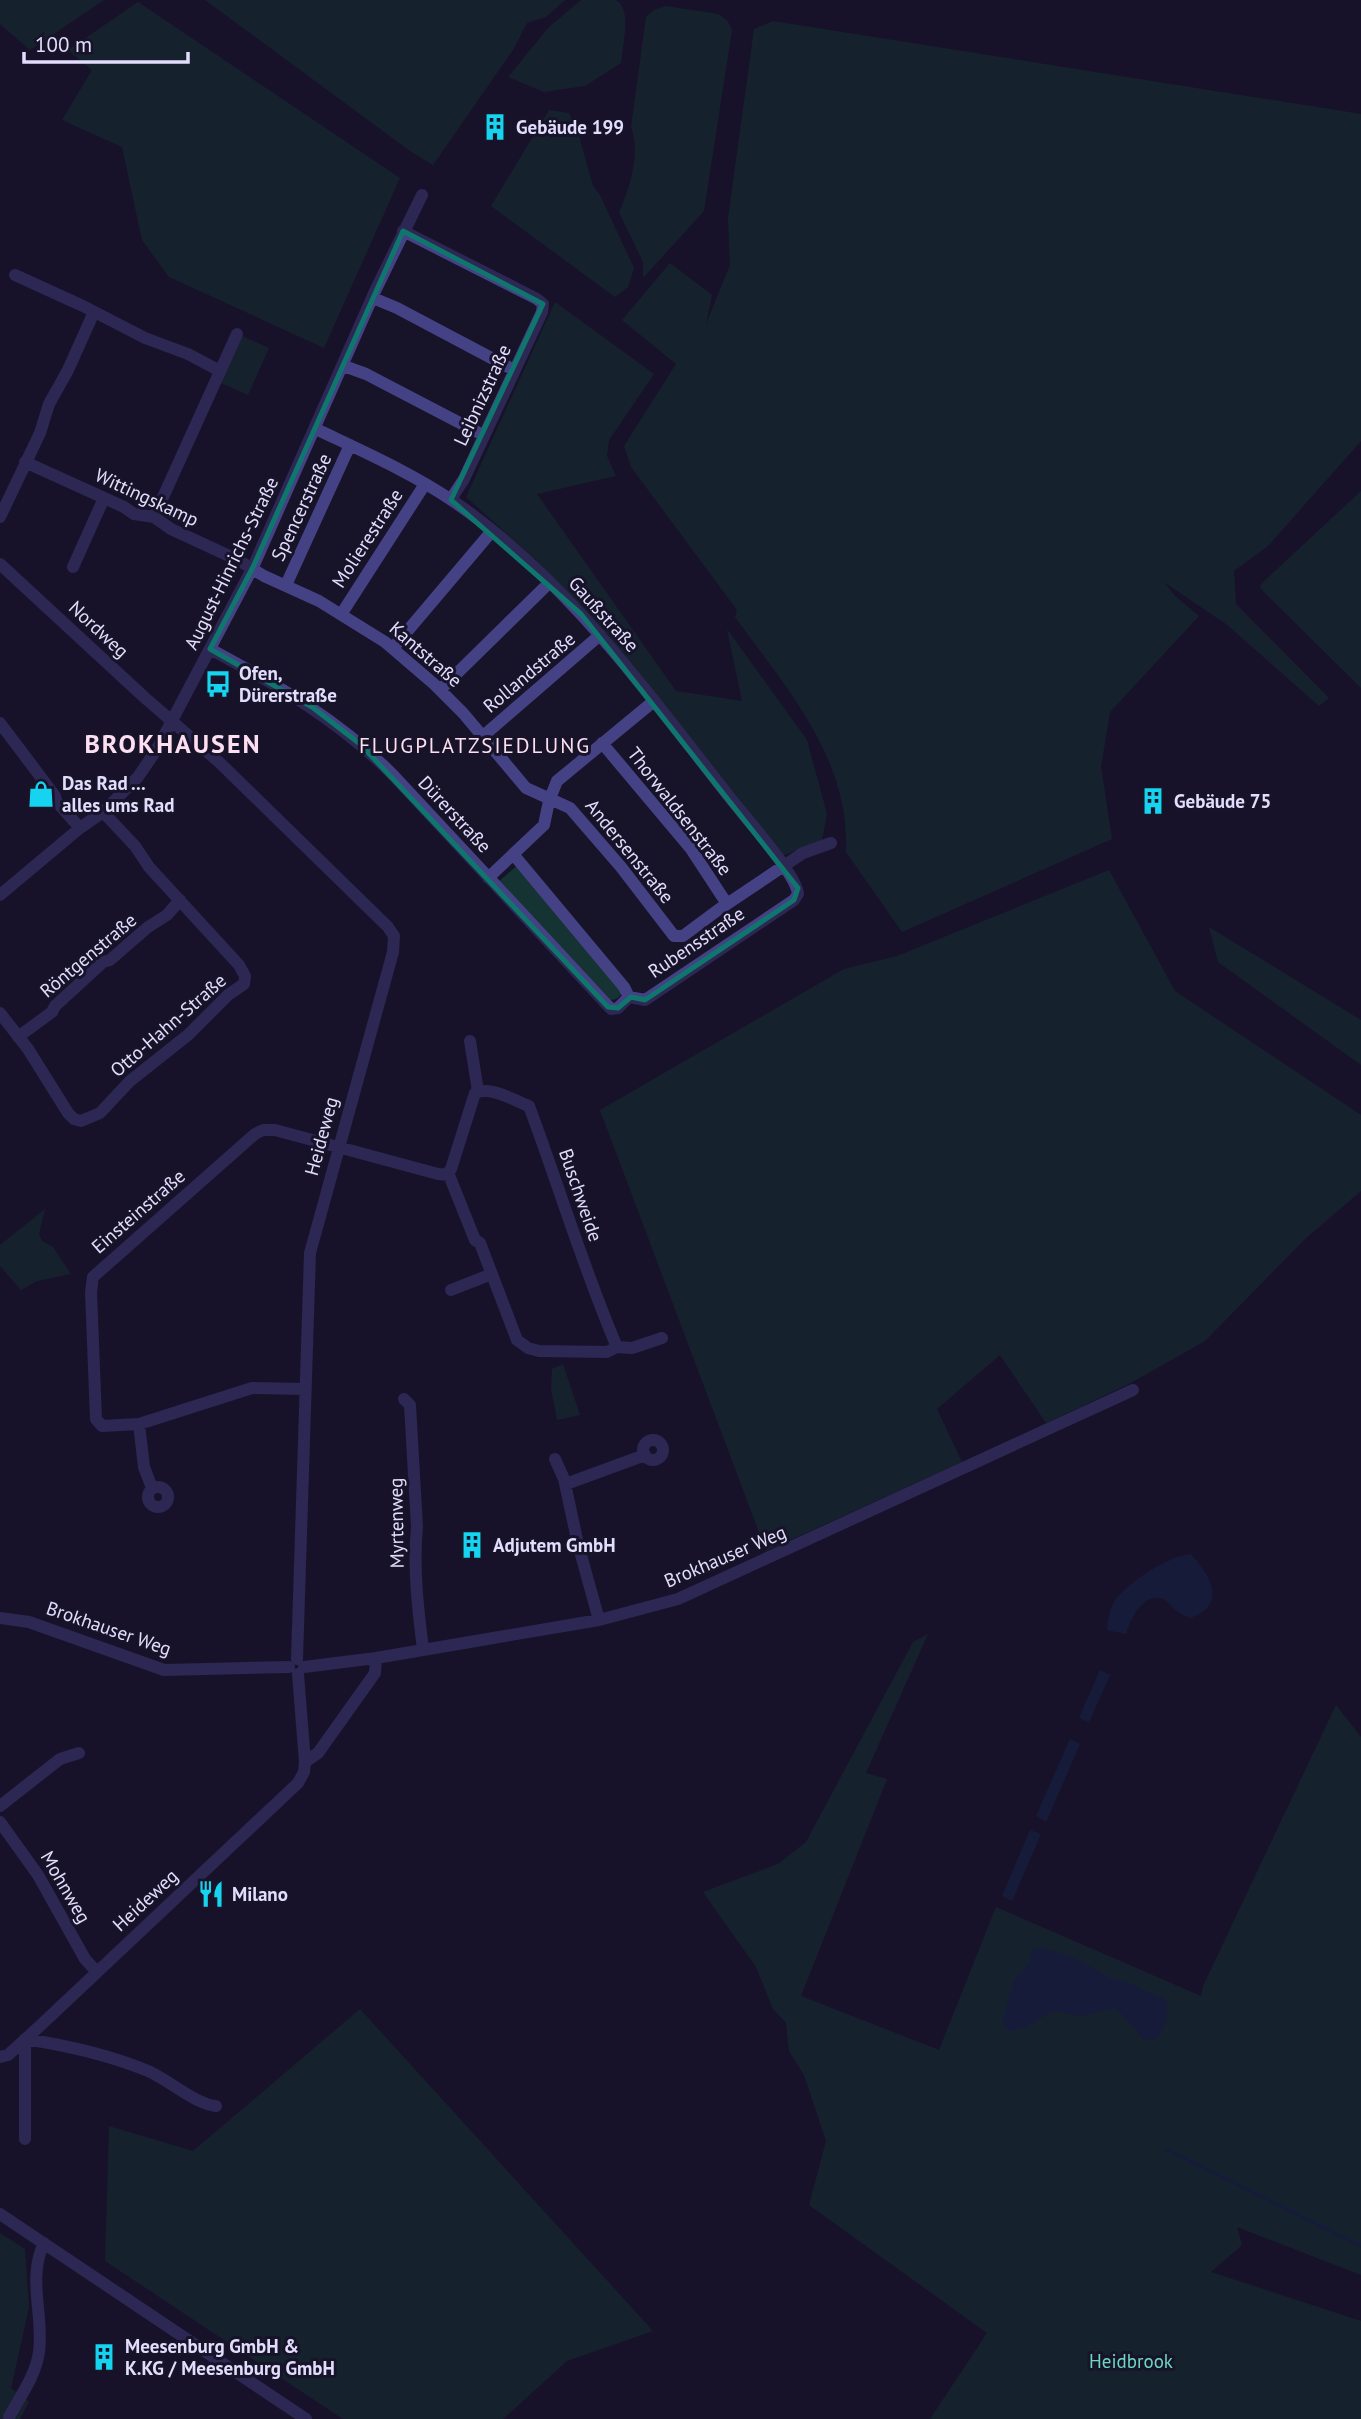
<svg xmlns="http://www.w3.org/2000/svg" width="1361" height="2419" font-family="'PT Sans',sans-serif">
<style>
.green{fill:#163333}
.water{fill:#13274d}
.lines{fill:none;stroke-linecap:round;stroke-linejoin:round}
.stream{stroke:#13274d;stroke-width:3.5}
.minor{stroke:#454185;stroke-width:12}
.marked{fill:none;stroke:#0f766e;stroke-width:5;stroke-linejoin:round}
.labels{text-anchor:middle;stroke-width:6;stroke-linejoin:round;paint-order:stroke}
.poi-label{font-size:19px;font-weight:bold;fill:#e2ddfd;stroke:#171329;text-anchor:start}
.street-label{font-size:19px;fill:#e2ddfd;stroke:#171329}
.park-label{font-size:19px;fill:#6dd9c1;stroke:#171329}
.neighbourhood-label{font-size:21px;letter-spacing:2px;fill:#fddff1;stroke:#171329}
.district-label{font-size:26px;font-weight:bold;letter-spacing:2px;fill:#fddff1;stroke:#171329}
</style>
<rect width="100%" height="100%" fill="#171329"/>
<!-- green -->
<path class="green" d="M 0,0 L 104,0 L 30,50 L 0,24 Z
M 205,0 L 565,0 L 546,17 L 527,23 L 513,50 L 433,165 L 410,151 Z
M 581,0 C 591,0 606,0 615,0 C 633,6 622,48 621,63 L 585,86 L 544,92 L 508,77 L 549,27 Z
M 138,2 L 400,178 L 324,348 L 169,277 L 142,240 L 122,147 L 62,120 L 92,70 L 68,50 Z
M 666,6 L 718,14 L 727,20 L 732,30 L 704,211 L 643,278 L 643,262 L 619,212 C 630,188 641,152 631,127 L 646,17 L 654,10 Z
M 773,21 L 1361,114 L 1361,441 L 1268,546 L 1234,571 L 1236,604 L 1329,698 L 1319,706 L 1226,624 L 1164,582 L 1175,596 L 1199,616 L 1110,712 L 1101,767 L 1112,839 L 902,932 L 846,852 C 850,758 787,689 735,617 L 737,610 L 631,467 L 624,446 L 676,364 L 622,320 L 670,263 L 712,295 L 706,324 L 730,265 L 728,218 L 754,29 Z
M 549,110 L 569,113 L 577,129 L 593,186 L 600,195 L 634,268 L 628,287 L 615,297 L 491,206 Z
M 555,302 L 654,374 L 609,440 L 607,456 L 616,476 L 537,494 L 676,691 L 742,701 L 727,629 L 807,740 L 827,814 L 822,840 L 782,856 L 535,559 L 466,497 Z
M 242,336 L 269,348 L 248,395 L 221,383 Z
M 1361,491 L 1361,688 L 1260,588 L 1262,583 Z
M 519,864 L 622,989 C 621,997 618,999 611,1000 L 498,882 Z
M 1109,870 L 1175,991 L 1361,1115 L 1361,1191 L 1305,1239 L 1205,1341 L 1127,1385 L 1046,1423 L 1000,1355 L 937,1409 L 962,1462 L 766,1551 L 600,1110 L 844,969 L 897,956 Z
M 1209,927 L 1361,1020 L 1361,1065 L 1218,962 Z
M 45,1209 L 39,1234 L 42,1241 L 53,1247 L 71,1274 L 37,1281 L 21,1290 L 0,1266 L 0,1245 Z
M 563,1364 L 580,1415 L 557,1420 L 551,1389 L 552,1369 Z
M 928,1634 L 866,1773 L 887,1779 L 801,1996 L 939,2050 L 996,1907 L 1201,1996 L 1203,1986 L 1336,1705 L 1361,1737 L 1361,2275 L 1237,2227 L 1242,2245 L 1211,2272 L 1361,2321 L 1361,2419 L 930,2419 L 987,2333 L 809,2205 L 826,2141 L 804,2075 L 789,2051 L 786,2023 L 773,2009 L 756,1967 L 703,1892 L 778,1864 L 806,1842 L 913,1642 Z
M 360,2009 L 653,2331 L 567,2361 L 503,2419 L 343,2419 L 105,2261 L 109,2126 L 193,2151 Z
M 0,2233 L 25,2249 L 29,2307 L 11,2388 L 29,2402 L 20,2419 L 0,2419 Z"/>
<!-- water -->
<path class="water" d="M 1191,1554 C 1210,1576 1228,1603 1191,1618 C 1186,1616 1180,1614 1176,1610 C 1171,1607 1169,1601 1163,1599 C 1143,1591 1130,1620 1126,1634 L 1107,1630 C 1108,1619 1110,1608 1116,1599 C 1130,1581 1169,1556 1191,1554 Z
M 1100,1670 L 1110,1675 L 1089,1722 L 1079,1718 Z
M 1070,1739 L 1080,1744 L 1046,1822 L 1036,1816 Z
M 1030,1830 L 1041,1834 L 1012,1901 L 1002,1896 Z
M 1040,1948 C 1055,1951 1068,1955 1082,1962 C 1095,1968 1108,1981 1122,1980 L 1162,1998 L 1167,2003 C 1168,2018 1165,2028 1156,2039 L 1144,2040 L 1121,2013 L 1114,2008 L 1081,2016 L 1052,2011 C 1037,2020 1024,2032 1006,2030 L 1002,2022 L 1014,1980 L 1029,1963 L 1033,1949 Z"/>
<g class="lines">
<!-- stream -->
<path class="stream" d="M 1166,2149 L 1361,2246"/>
<!-- minor -->
<path class="minor" d="M 403,231 L 537,299 L 543,304 L 542,312 L 464,479 L 451,499
M 15,275 L 83,306 L 145,338 L 188,354 L 220,371
M 373,298 L 397,308 L 514,370
M 344,366 L 366,374 L 483,435
M 25,462 L 124,507 L 134,514 L 154,517 L 171,529 L 238,560 L 264,576 L 319,601 L 385,642 L 434,684 L 463,713 L 526,788 L 570,808 L 621,867 L 674,936 L 683,936 L 718,910 L 803,853 L 831,843
M 0,517 L 40,433 L 49,404 L 68,370 L 94,312
M 154,517 L 237,334
M 0,564 L 144,697 L 219,762 L 388,927 L 394,936 L 393,952 L 310,1253 L 297,1659
M 73,567 L 104,498
M 286,585 L 350,445
M 342,613 L 425,484
M 393,648 L 492,531
M 210,649 C 279,686 339,720 394,776 L 611,1009 L 618,1008 L 629,997 L 645,1000 L 794,900 L 798,894 C 796,873 743,815 728,795 C 645,690 565,577 453,501 C 410,472 362,451 316,429
M 440,690 L 550,582
M 0,723 L 55,796 L 56,801 L 80,828
M 482,737 L 600,635
M 602,743 L 691,849 L 727,904
M 513,854 L 624,987 L 629,997
M 488,878 L 544,825 L 549,801 L 557,781 L 654,701
M 0,895 L 80,828 L 103,812 L 138,777 L 157,749 L 253,567 L 376,289 L 422,195
M 0,1013 L 28,1049 L 68,1113 L 74,1119 L 81,1121 L 100,1113 L 130,1081 L 188,1035 L 228,995 L 244,984 L 245,976 L 239,965 L 149,867 L 135,846 L 103,812
M 18,1037 L 52,1012 L 55,1006 L 103,962 L 110,960 L 148,927 L 167,915 L 180,900
M 470,1041 L 478,1091
M 447,1174 L 451,1169 L 475,1093 C 492,1086 513,1100 529,1106 C 559,1186 583,1268 617,1347
M 451,1290 L 492,1274
M 305,1389 L 252,1388 L 139,1424 L 102,1426 L 96,1419 L 91,1292 L 93,1277 L 255,1134 L 263,1130 L 275,1130 L 438,1174 L 449,1175 L 475,1240 L 480,1243 L 517,1340 L 528,1348 L 539,1351 L 607,1352 L 617,1347 L 632,1348 L 662,1338
M 404,1399 L 410,1405 L 417,1527 C 413,1566 418,1610 423,1649
M 139,1424 L 144,1467 L 152,1488
M643 1450a10 10 0 1 1 20 0a10 10 0 1 1-20 0Z
M 555,1459 L 564,1479 L 578,1544 L 599,1620
M 566,1484 L 645,1455
M148 1497a10 10 0 1 1 20 0a10 10 0 1 1-20 0Z
M 0,1618 L 29,1622 L 164,1670 L 289,1667
M 304,1667 L 376,1658 L 599,1620 L 678,1599 L 1133,1390
M 305,1762 L 318,1753 L 375,1673 L 376,1658
M 0,1806 L 60,1759 L 79,1753
M 0,1822 L 38,1875 L 85,1959 L 97,1972
M 0,2057 L 8,2055 L 42,2024 L 298,1783 L 304,1772 L 305,1762 L 298,1674
M 25,2139 L 25,2039 C 64,2045 112,2056 148,2071 C 169,2080 195,2104 216,2106
M 0,2214 L 306,2419
M 9,2417 C 20,2397 36,2375 39,2352 C 44,2316 27,2278 44,2243"/>
</g>
<!-- marked area -->
<path d="M0 0H1361V2419H0ZM 403,231 L 543,304 L 451,500 L 581,614 L 798,888 L 794,900 L 645,1000 L 631,997 L 618,1008 L 608,1007 L 360,744 L 312,707 L 210,649 L 253,567 Z" fill="#171329" fill-opacity=".55" fill-rule="evenodd"/>
<path class="marked" d="M 403,231 L 543,304 L 451,500 L 581,614 L 798,888 L 794,900 L 645,1000 L 631,997 L 618,1008 L 608,1007 L 360,744 L 312,707 L 210,649 L 253,567 Z"/>
<!-- icons -->
<defs>
<symbol id="building-bare" viewBox="-9 -9 18 18"><path d="M-4-6H4V6H1V3H-1V6H-4ZM-2.5-4.3h1.7v1.8h-1.7ZM.8-4.3h1.7v1.8H.8ZM-2.5-1h1.7V.8h-1.7ZM.8-1h1.7V.8H.8Z" fill="#16d4ef" stroke="#171329" stroke-width="2.5" paint-order="stroke"/></symbol>
<symbol id="bus-bare" viewBox="-9 -9 18 18"><path d="M-5-6H5V4H4V6H2V4H-2V6H-4V4H-5ZM-3.5-4V0h7V-4ZM-3.5 1.2v1.5H-2V1.2ZM2 1.2v1.5H3.5V1.2Z" fill="#16d4ef" stroke="#171329" stroke-width="2.5" paint-order="stroke"/></symbol>
<symbol id="shop-bare" viewBox="-9 -9 18 18"><path d="M-5-2.5h2.3a2.7 3.5 0 0 1 5.4 0H5L5.5 6h-11ZM-1.5-2.5h3a1.5 2.3 0 0 0-3 0Z" fill="#16d4ef" stroke="#171329" stroke-width="2.5" paint-order="stroke"/></symbol>
<symbol id="restaurant-bare" viewBox="-9 -9 18 18"><path d="M-5-6h1v4h1v-4h1v4h1v-4h1v5L-1.5 .5V6h-2V.5L-5-1ZM5-6V6H3V1.5H1.5Q1.5-4 5-6Z" fill="#16d4ef" stroke="#171329" stroke-width="2.5" paint-order="stroke"/></symbol>
</defs>
<g fill-rule="evenodd">
<use href="#building-bare" x="476" y="108" width="38" height="38"/>
<use href="#bus-bare" x="199" y="665" width="38" height="38"/>
<use href="#shop-bare" x="22" y="775" width="38" height="38"/>
<use href="#building-bare" x="1134" y="782" width="38" height="38"/>
<use href="#building-bare" x="453" y="1526" width="38" height="38"/>
<use href="#restaurant-bare" x="192" y="1875" width="38" height="38"/>
<use href="#building-bare" x="85" y="2338" width="38" height="38"/>
</g>
<g class="labels">
<!-- poi labels -->
<g class="poi-label">
<text x="516" y="134">Gebäude 199</text>
<text x="239" y="680">Ofen,<tspan x="239" dy="22">Dürerstraße</tspan></text>
<text x="62" y="790">Das Rad ...<tspan x="62" dy="22">alles ums Rad</tspan></text>
<text x="1174" y="808">Gebäude 75</text>
<text x="493" y="1552">Adjutem GmbH</text>
<text x="232" y="1901">Milano</text>
<text x="125" y="2353">Meesenburg GmbH &amp;<tspan x="125" dy="22">K.KG / Meesenburg GmbH</tspan></text>
</g>
<!-- street labels -->
<g class="street-label">
<text transform="translate(482 395) rotate(-65)" y="7">Leibnizstraße</text>
<text transform="translate(147 497) rotate(25)" y="7">Wittingskamp</text>
<text transform="translate(301 507) rotate(-65)" y="7">Spencerstraße</text>
<text transform="translate(367 538) rotate(-57)" y="7">Molierestraße</text>
<text transform="translate(231 563) rotate(-64)" y="7">August-Hinrichs-Straße</text>
<text transform="translate(604 614) rotate(48)" y="7">Gaußstraße</text>
<text transform="translate(99 629) rotate(43)" y="7">Nordweg</text>
<text transform="translate(426 654) rotate(41)" y="7">Kantstraße</text>
<text transform="translate(529 672) rotate(-40)" y="7">Rollandstraße</text>
<text transform="translate(680 811) rotate(52)" y="7">Thorwaldsenstraße</text>
<text transform="translate(455 814) rotate(47)" y="7">Dürerstraße</text>
<text transform="translate(630 851) rotate(51)" y="7">Andersenstraße</text>
<text transform="translate(696 942) rotate(-34)" y="7">Rubensstraße</text>
<text transform="translate(88 955) rotate(-40)" y="7">Röntgenstraße</text>
<text transform="translate(168 1025) rotate(-41)" y="7">Otto-Hahn-Straße</text>
<text transform="translate(321 1136) rotate(-75)" y="7">Heideweg</text>
<text transform="translate(581 1195) rotate(71)" y="7">Buschweide</text>
<text transform="translate(138 1211) rotate(-41)" y="7">Einsteinstraße</text>
<text transform="translate(396 1523) rotate(-91)" y="7">Myrtenweg</text>
<text transform="translate(725 1556) rotate(-23)" y="7">Brokhauser Weg</text>
<text transform="translate(109 1628) rotate(19)" y="7">Brokhauser Weg</text>
<text transform="translate(66 1887) rotate(60)" y="7">Mohnweg</text>
<text transform="translate(145 1900) rotate(-43)" y="7">Heideweg</text>
</g>
<!-- park labels -->
<g class="park-label">
<text x="1131" y="2368">Heidbrook</text>
</g>
<!-- neighbourhood labels -->
<g class="neighbourhood-label">
<text x="475" y="753">FLUGPLATZSIEDLUNG</text>
</g>
<!-- district labels -->
<g class="district-label">
<text x="173" y="753">BROKHAUSEN</text>
</g>
</g>
<!-- scale -->
<path d="M24 52v10h164v-10" fill="none" stroke="#e2ddfd" stroke-width="3.5"/>
<text x="35" y="52" font-size="21" fill="#e2ddfd" stroke="#171329" stroke-width="5" paint-order="stroke">100 m</text>
</svg>
